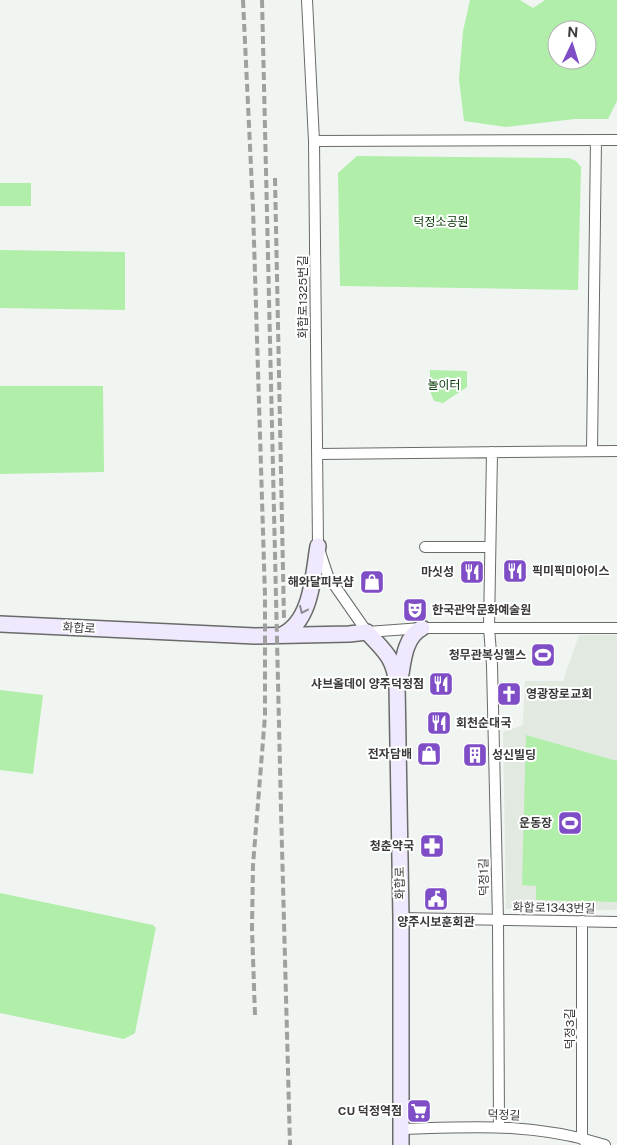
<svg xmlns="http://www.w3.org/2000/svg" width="617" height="1145" font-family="'Public Sans','Noto Sans KR',sans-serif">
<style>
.built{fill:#e1e9e0}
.green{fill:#b0eeaa;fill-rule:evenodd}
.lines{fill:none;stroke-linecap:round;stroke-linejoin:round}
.minor-casing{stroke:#686b67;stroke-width:12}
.secondary-casing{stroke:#686b67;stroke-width:18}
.minor{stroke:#fff;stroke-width:10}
.secondary{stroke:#f0e9fe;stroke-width:15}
.rail{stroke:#9ea19d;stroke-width:4;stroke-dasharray:8 4;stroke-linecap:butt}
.oneway{stroke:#8c8992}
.labels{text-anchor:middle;stroke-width:4;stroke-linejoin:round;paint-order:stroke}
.park-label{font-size:12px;fill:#053504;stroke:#fff}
.street-label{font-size:12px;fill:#3a3b39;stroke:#fff}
.poi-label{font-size:12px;font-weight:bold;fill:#3a3b39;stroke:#fff;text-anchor:end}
</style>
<rect width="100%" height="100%" fill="#f1f5f1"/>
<!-- built -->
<path class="built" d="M 579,635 L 617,635 L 617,910 L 506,909 L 503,732 L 523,725 L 525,681 L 563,681 Z"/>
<!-- green -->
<path class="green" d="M 470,0 L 520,0 L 533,8 L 545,0 L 617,0 L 617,101 L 608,119 L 575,119 L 506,127 L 464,121 L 459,79 L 463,31 ZM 557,30 L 587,30 L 587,60 L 557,60 Z
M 357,156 L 569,158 L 576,161 L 581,167 L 578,290 L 340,286 L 338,173 Z
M 0,183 L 31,183 L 31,206 L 0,206 Z
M 0,250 L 125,252 L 125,310 L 0,308 Z
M 430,370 L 467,371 L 467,387 L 443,403 L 434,401 L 430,391 Z
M 0,386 L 103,386 L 104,472 L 0,474 Z
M 0,690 L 43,695 L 33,774 L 0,770 Z
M 526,735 L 617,761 L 617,902 L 536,900 L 536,886 L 522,885 Z
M 0,893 L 153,925 L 156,928 L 155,932 L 135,1033 L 124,1039 L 0,1013 Z"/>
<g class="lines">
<defs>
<path id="minor" d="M 307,0 L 314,141 L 318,546 L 328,576 L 367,632 L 422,628 L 617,628
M 314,141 L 617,140
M 592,451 L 596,140
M 492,452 L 489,628 L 492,665 L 498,920 L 499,1126
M 318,454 L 617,451
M 425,547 L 490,547
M 401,918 L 617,922
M 582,921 L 582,1138 L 587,1145
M 401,1129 C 473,1127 534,1122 605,1145"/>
<path id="secondary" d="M 0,624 L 255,636 L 349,634 L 367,632 C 385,652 394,657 397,685 L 401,918 L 401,1145
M 282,635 C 312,621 313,575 318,546
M 400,680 C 403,663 404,637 422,628"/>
</defs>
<!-- minor casing -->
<use href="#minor" class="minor-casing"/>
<!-- secondary casing -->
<use href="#secondary" class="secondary-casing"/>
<!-- minor -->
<use href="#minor" class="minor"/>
<!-- secondary -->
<use href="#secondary" class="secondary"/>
<!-- rail -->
<path class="rail" d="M 243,0 L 253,209 L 265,596 L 265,716 L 253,865 L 252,929 L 255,1015
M 262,0 L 281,810 L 290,1145
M 275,178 L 284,620"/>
</g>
<!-- one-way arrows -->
<defs><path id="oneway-chevron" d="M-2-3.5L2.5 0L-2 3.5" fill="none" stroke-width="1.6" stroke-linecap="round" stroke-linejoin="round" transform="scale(1.25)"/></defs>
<use class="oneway" href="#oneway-chevron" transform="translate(303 610) rotate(115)"/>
<!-- icons -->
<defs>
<symbol id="restaurant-square" viewBox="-11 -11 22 22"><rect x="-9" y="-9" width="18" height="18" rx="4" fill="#7f4ec7" stroke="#fff"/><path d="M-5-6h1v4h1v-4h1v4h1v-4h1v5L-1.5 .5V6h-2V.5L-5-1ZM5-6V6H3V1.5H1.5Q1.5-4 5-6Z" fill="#fff"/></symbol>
<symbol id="shop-square" viewBox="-11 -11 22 22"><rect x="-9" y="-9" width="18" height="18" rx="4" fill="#7f4ec7" stroke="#fff"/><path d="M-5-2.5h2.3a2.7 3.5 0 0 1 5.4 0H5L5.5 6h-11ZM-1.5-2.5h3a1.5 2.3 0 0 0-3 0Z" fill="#fff"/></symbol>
<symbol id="theatre-square" viewBox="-11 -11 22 22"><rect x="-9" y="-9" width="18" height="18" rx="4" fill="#7f4ec7" stroke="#fff"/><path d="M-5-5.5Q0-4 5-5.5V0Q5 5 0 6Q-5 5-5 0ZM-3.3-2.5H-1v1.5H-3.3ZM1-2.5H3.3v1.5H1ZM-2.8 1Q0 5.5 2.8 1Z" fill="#fff"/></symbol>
<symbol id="stadium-square" viewBox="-11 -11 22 22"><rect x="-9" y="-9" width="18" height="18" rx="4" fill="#7f4ec7" stroke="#fff"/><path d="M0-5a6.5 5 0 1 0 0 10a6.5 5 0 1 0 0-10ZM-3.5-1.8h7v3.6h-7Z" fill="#fff"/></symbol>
<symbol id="church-square" viewBox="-11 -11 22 22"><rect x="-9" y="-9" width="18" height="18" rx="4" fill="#7f4ec7" stroke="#fff"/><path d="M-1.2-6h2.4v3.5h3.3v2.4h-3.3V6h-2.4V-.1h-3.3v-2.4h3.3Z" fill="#fff"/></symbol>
<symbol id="building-square" viewBox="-11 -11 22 22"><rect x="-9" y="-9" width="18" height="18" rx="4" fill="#7f4ec7" stroke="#fff"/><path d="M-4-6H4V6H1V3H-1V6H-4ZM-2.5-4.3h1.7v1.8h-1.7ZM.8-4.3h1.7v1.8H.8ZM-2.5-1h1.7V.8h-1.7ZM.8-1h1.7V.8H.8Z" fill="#fff"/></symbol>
<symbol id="pharmacy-square" viewBox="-11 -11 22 22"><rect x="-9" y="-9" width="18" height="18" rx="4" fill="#7f4ec7" stroke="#fff"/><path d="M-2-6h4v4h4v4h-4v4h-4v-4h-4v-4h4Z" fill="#fff"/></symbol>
<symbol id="civic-square" viewBox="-11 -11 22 22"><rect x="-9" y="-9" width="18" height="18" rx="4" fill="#7f4ec7" stroke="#fff"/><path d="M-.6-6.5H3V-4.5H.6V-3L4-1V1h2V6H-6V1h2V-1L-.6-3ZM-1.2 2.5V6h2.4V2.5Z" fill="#fff"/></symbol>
<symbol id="supermarket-square" viewBox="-11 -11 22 22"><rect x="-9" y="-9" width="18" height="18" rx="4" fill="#7f4ec7" stroke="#fff"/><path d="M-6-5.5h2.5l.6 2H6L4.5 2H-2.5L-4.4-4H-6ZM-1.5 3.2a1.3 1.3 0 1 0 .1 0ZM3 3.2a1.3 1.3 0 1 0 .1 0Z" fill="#fff"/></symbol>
</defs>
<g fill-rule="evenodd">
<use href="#restaurant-square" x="501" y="557" width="28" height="28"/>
<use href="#restaurant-square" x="458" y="558" width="28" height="28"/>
<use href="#shop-square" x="358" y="568" width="28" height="28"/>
<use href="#theatre-square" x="401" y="596" width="28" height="28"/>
<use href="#stadium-square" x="529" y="641" width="28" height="28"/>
<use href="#restaurant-square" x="427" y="670" width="28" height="28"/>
<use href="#church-square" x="495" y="680" width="28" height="28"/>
<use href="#restaurant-square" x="425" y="709" width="28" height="28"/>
<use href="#shop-square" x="415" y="740" width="28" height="28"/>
<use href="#building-square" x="461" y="741" width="28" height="28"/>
<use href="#stadium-square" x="556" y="809" width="28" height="28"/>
<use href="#pharmacy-square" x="418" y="832" width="28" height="28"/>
<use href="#civic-square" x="422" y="885" width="28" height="28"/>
<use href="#supermarket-square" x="405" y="1097" width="28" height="28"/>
</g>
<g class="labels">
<!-- park labels -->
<g class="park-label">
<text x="441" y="226">덕정소공원</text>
<text x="444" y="389">놀이터</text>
</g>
<!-- street labels -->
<g class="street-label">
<text transform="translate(303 297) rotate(-90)" y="4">화합로1325번길</text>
<text transform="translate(79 628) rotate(3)" y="4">화합로</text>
<text transform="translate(484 877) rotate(-91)" y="4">덕정1길</text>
<text transform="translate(400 883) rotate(-91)" y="4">화합로</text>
<text transform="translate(554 908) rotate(1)" y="4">화합로1343번길</text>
<text transform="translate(570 1029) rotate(-90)" y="4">덕정3길</text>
<text transform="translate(504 1115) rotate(2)" y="4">덕정길</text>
</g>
<!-- poi labels -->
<g class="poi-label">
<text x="532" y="575" text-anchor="start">픽미픽미아이스</text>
<text x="454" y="576">마싯성</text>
<text x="354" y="586">해와달피부샵</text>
<text x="432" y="614" text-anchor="start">한국관악문화예술원</text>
<text x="526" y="659">청무관복싱헬스</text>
<text x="424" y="688">샤브올데이 양주덕정점</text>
<text x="526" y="698" text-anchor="start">영광장로교회</text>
<text x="456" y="727" text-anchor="start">회천순대국</text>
<text x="412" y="758">전자담배</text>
<text x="492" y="759" text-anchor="start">성신빌딩</text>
<text x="552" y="827">운동장</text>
<text x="414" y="850">청춘약국</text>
<text x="436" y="926" text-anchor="middle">양주시보훈회관</text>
<text x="402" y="1115">CU 덕정역점</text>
</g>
</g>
<!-- north arrow -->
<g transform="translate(572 45) rotate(4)"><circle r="24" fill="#ffffff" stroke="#b0b1b0"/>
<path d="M0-4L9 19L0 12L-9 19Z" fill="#7f4ec7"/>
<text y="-8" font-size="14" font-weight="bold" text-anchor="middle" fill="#3a3b39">N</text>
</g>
</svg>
